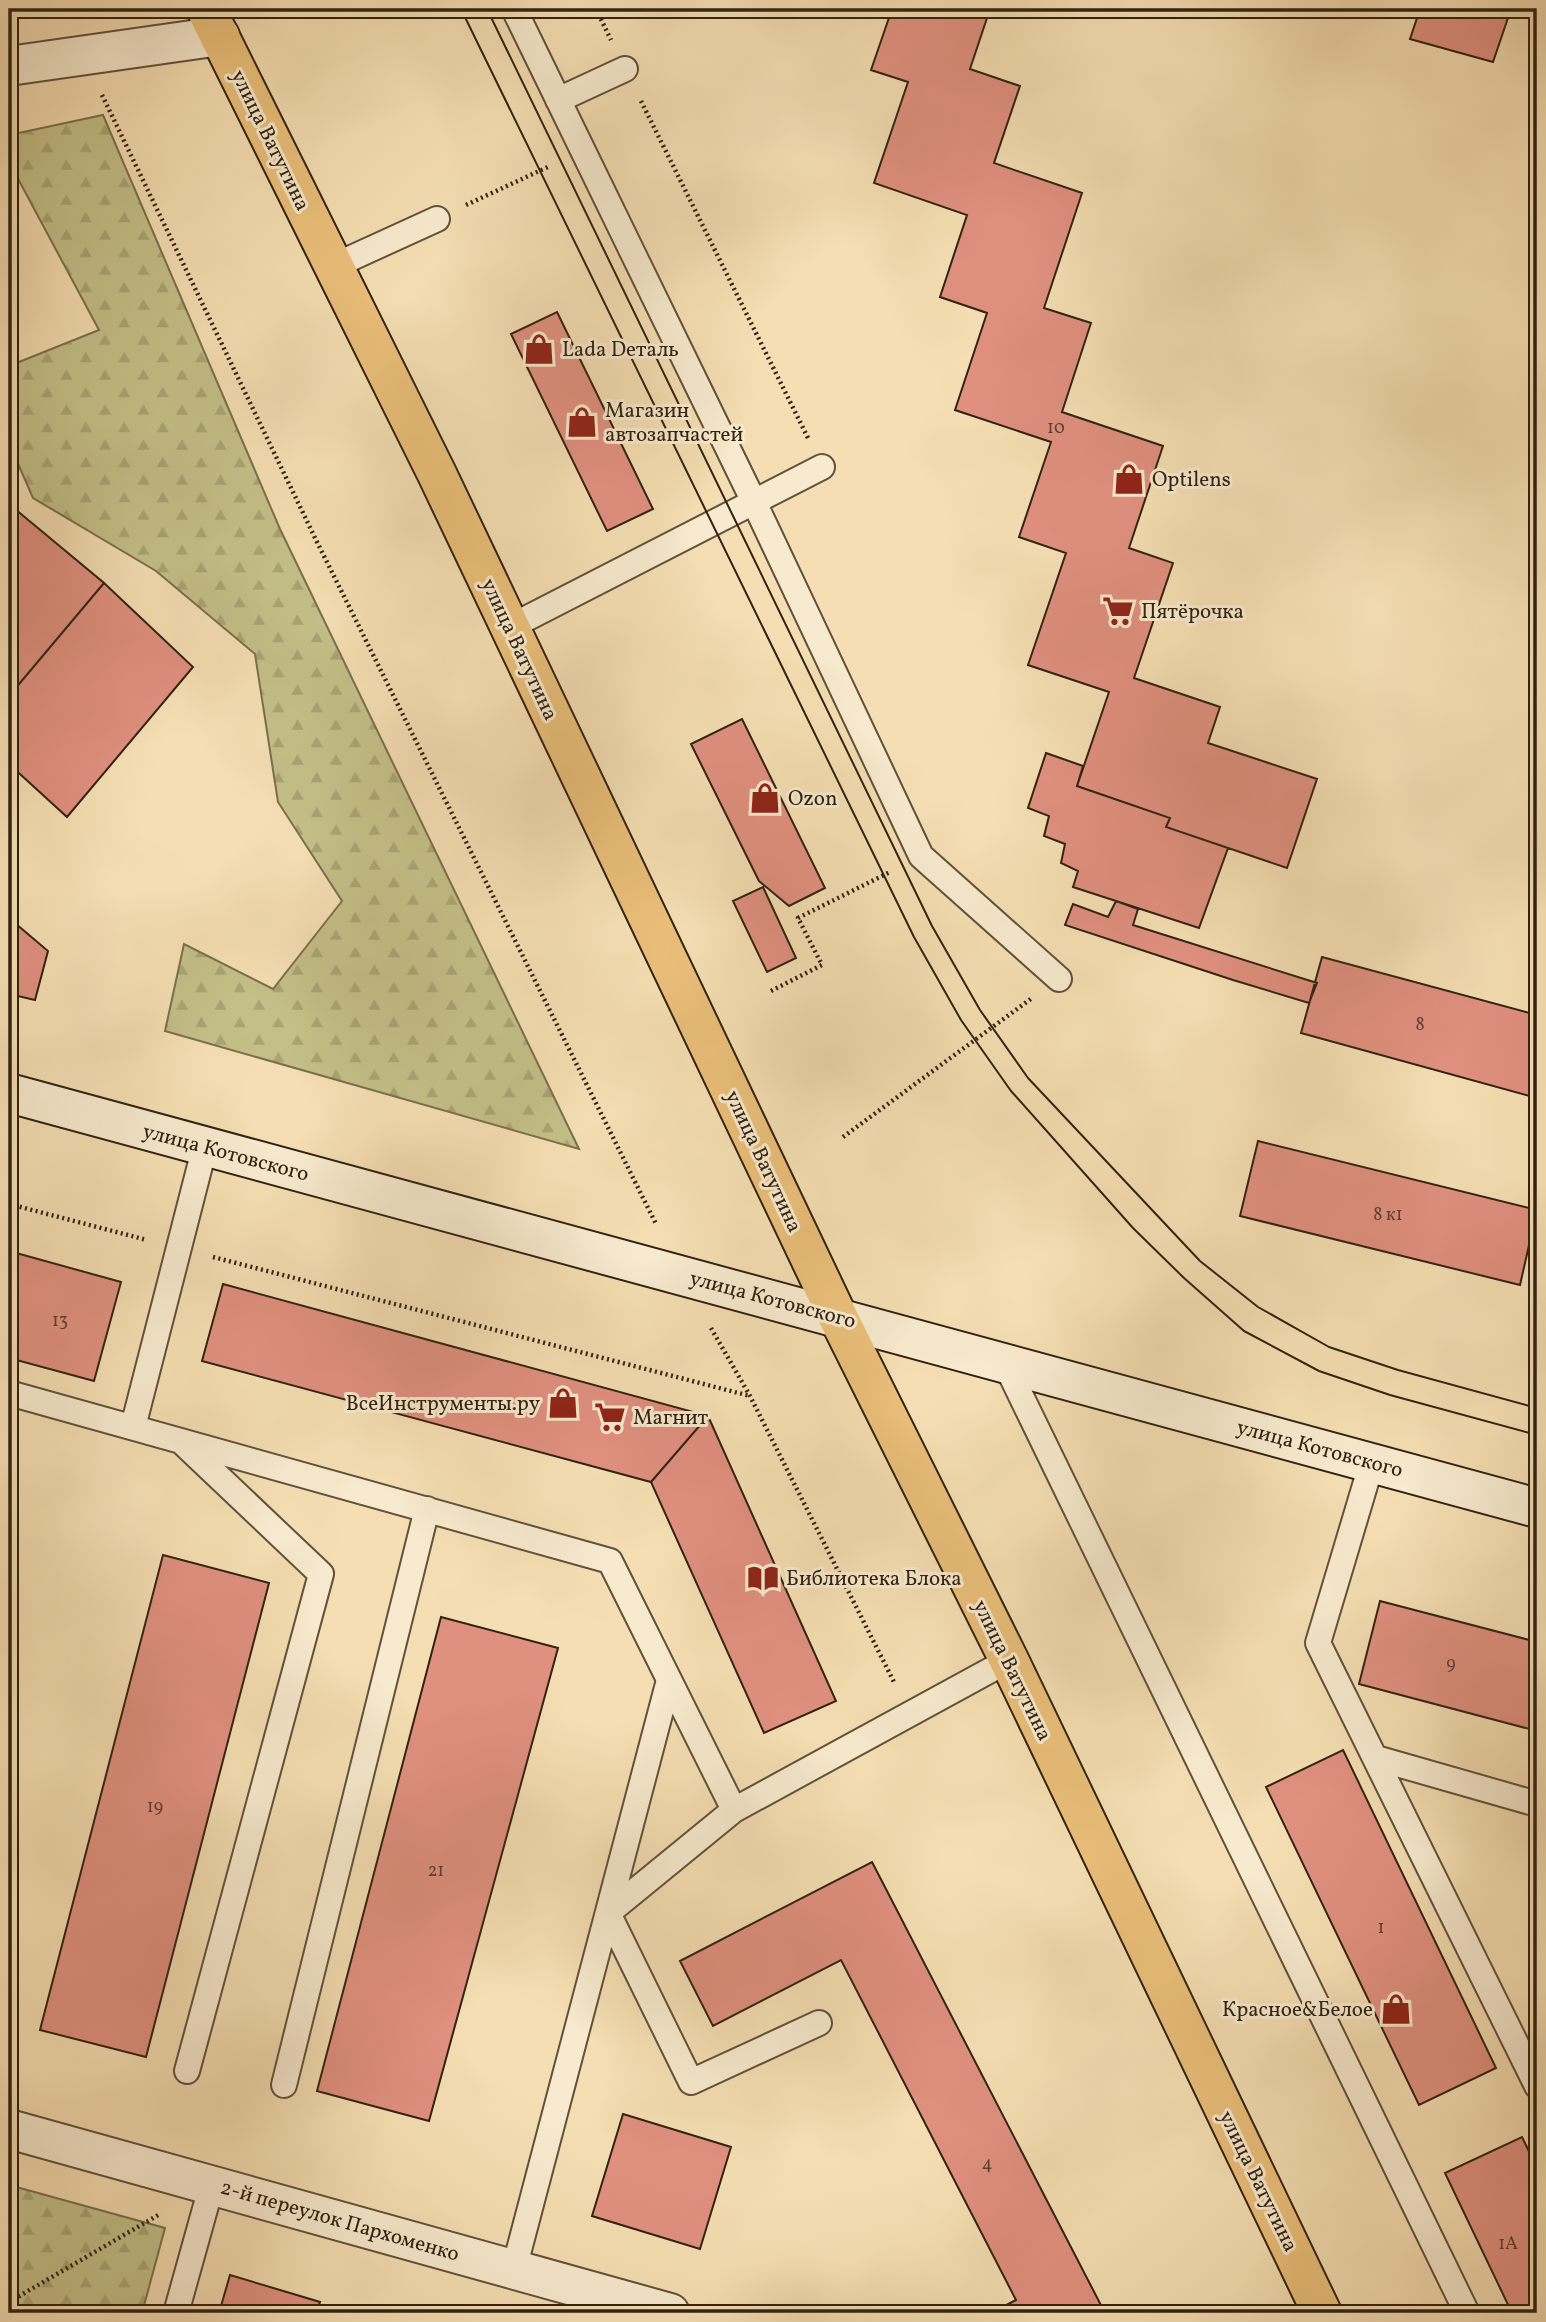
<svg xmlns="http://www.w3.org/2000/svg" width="1546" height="2322" font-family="Vollkorn,serif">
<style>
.forest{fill:url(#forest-firs);stroke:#7a704e;stroke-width:2}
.building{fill:#e0907f;stroke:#312213;stroke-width:2}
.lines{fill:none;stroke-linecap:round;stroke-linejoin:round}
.lane-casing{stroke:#62513b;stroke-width:28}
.street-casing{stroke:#62513b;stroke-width:42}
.secondary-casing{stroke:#312213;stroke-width:42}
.primary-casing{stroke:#312213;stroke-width:42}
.path{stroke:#312213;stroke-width:4.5;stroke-dasharray:2 3.5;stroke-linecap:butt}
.lane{stroke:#f8eace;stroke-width:24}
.street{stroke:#f8eace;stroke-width:38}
.secondary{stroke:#f8eace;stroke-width:38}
.primary{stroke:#eabf7a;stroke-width:38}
.tram{stroke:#312213;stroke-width:2}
.labels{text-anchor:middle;stroke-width:6;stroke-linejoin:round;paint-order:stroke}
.number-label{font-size:18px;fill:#5d3e2e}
.street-label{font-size:21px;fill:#312213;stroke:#f8eace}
.poi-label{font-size:21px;fill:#312213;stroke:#f8eace;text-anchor:start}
</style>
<defs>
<pattern id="forest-firs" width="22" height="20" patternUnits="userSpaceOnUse" patternTransform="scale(1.75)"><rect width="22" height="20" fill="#c4bf88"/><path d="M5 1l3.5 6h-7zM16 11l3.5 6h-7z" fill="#a9a474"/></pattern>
</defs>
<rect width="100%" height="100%" fill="#f5deb3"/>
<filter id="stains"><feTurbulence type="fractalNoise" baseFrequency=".00286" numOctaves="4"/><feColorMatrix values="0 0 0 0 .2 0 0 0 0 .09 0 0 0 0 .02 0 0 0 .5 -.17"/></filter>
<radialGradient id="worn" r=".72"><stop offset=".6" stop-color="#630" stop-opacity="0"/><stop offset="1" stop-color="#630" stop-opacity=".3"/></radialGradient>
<!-- forest -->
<path class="forest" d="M 103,115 L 280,529 L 579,1149 L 165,1031 L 184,944 L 273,989 L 342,901 L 278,802 L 255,654 L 156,571 L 33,498 L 9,443 L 9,366 L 99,330 L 9,162 L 9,135 Z
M 9,2185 L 165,2228 L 142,2313 L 9,2313 Z"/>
<!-- building -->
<path class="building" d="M 892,9 L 990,9 L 970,69 L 1020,86 L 994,163 L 1082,193 L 1044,308 L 1091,323 L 1062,412 L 1163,446 L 1129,548 L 1173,563 L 1134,678 L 1220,707 L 1208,743 L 1317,779 L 1287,868 L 1166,827 L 1170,818 L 1077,786 L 1109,692 L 1028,665 L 1066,553 L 1019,537 L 1051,442 L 955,410 L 987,313 L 940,297 L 967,215 L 874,183 L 908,82 L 871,70 Z
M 1420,9 L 1511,9 L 1493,62 L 1410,39 Z
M 557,312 L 653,509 L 607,531 L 511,334 Z
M 9,504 L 104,583 L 9,696 Z
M 104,583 L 193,667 L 67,817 L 9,764 L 9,696 Z
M 742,719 L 825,888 L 789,906 L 759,881 L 691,744 Z
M 1046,753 L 1083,766 L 1077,786 L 1170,818 L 1166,827 L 1228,848 L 1199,928 L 1073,887 L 1078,871 L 1061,863 L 1065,844 L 1044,836 L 1049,816 L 1028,808 Z
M 763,887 L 796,958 L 767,972 L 733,901 Z
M 1116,901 L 1138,909 L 1133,925 L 1317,983 L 1309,1003 L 1233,980 L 1065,925 L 1073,904 L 1108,917 Z
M 9,918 L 48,951 L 35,1000 L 9,994 Z
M 1322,957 L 1537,1015 L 1537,1098 L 1301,1033 Z
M 1258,1141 L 1537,1210 L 1520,1285 L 1240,1216 Z
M 9,1251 L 121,1282 L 94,1381 L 9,1358 Z
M 223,1284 L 708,1416 L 651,1482 L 202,1361 Z
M 708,1416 L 836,1701 L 764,1733 L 651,1482 Z
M 163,1555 L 269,1583 L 146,2057 L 40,2030 Z
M 1380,1601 L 1537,1642 L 1537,1731 L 1359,1684 Z
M 441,1617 L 558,1648 L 429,2121 L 317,2091 Z
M 1343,1750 L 1496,2068 L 1419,2105 L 1266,1787 Z
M 872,1862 L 1105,2313 L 991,2313 L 1016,2300 L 841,1960 L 713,2026 L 680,1961 Z
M 623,2114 L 731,2147 L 700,2249 L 592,2216 Z
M 1522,2137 L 1537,2168 L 1537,2313 L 1512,2313 L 1445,2173 Z
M 230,2275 L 320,2302 L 316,2313 L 219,2313 Z"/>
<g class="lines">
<defs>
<path id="lane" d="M 514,9 L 754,502 L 921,856 L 1059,979
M 558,100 L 625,69
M 334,266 L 437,219
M 510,627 L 822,467
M 1005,1363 L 1467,2313
M 9,1393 L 610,1561 L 734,1810 L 1009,1660
M 133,1427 L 205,1146
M 184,1444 L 321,1574 L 187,2071
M 1372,1462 L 1318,1643 L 1537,2086
M 1376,1758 L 1537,1804
M 734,1810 L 608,1913 L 691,2082 L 819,2023
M 284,2085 L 427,1509
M 514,2269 L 669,1680
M 176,2313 L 212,2184"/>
<path id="street" d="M 9,66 L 220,36
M 9,2129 L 670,2313"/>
<path id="secondary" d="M 9,1093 L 1537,1508"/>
<path id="primary" d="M 206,9 L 437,474 L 838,1317 L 1009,1660 L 1322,2313"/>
</defs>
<!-- lane casing -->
<use href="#lane" class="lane-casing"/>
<!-- street casing -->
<use href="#street" class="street-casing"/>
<!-- secondary casing -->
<use href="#secondary" class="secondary-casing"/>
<!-- primary casing -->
<use href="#primary" class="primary-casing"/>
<!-- path -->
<path class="path" d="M 596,9 L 611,40
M 102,95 L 317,542 L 656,1224
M 641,101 L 808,438
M 466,205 L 550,166
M 771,991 L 822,965 L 798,918 L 890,872
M 843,1137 L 1032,998
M 9,1204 L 147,1240
M 213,1257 L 750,1396
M 711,1328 L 750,1396 L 895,1684
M 9,2302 L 160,2214"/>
<!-- lane -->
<use href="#lane" class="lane"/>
<!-- street -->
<use href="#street" class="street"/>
<!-- secondary -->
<use href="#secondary" class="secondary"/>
<!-- primary -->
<use href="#primary" class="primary"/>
<!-- tram -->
<path class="tram" d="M 461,9 L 914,937 L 961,1020 L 1011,1091 L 1133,1228 L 1184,1278 L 1244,1331 L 1319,1371 L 1390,1395 L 1537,1435
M 487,9 L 932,926 L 980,1010 L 1028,1078 L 1200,1261 L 1258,1307 L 1329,1347 L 1398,1370 L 1537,1408"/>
</g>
<!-- icons -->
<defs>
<symbol id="shop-bare" viewBox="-9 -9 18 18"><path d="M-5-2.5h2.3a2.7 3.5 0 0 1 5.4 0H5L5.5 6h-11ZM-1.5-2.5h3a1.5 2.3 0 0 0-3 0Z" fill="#8f2418" stroke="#f8eace" stroke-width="2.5" paint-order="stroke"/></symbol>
<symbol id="supermarket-bare" viewBox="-9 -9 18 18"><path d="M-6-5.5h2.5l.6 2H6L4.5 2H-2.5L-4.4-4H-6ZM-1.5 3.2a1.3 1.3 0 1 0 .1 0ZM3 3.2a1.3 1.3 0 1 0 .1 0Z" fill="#8f2418" stroke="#f8eace" stroke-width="2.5" paint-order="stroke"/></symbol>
<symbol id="library-bare" viewBox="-9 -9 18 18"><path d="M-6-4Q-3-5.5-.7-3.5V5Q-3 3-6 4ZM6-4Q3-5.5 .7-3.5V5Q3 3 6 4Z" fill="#8f2418" stroke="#f8eace" stroke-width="2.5" paint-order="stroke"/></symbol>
</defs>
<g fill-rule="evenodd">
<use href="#shop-bare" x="517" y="327" width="44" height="44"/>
<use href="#shop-bare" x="560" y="400" width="44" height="44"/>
<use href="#shop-bare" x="1107" y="457" width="44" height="44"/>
<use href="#supermarket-bare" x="1096" y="589" width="44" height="44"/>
<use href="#shop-bare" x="743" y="776" width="44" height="44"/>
<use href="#shop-bare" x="541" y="1381" width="44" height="44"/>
<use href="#supermarket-bare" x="588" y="1395" width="44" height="44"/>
<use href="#library-bare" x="741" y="1556" width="44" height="44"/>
<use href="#shop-bare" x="1374" y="1987" width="44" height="44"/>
</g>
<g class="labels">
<!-- number labels -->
<g class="number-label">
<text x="1056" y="433">10</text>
<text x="1420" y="1030">8</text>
<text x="1388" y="1220">8 к1</text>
<text x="60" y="1326">13</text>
<text x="1451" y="1669">9</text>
<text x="155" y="1812">19</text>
<text x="436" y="1876">21</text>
<text x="1381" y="1933">1</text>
<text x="987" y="2169">4</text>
<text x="1508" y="2249">1А</text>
</g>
<!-- street labels -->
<g class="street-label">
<text transform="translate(271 140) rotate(64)" y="7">улица Ватутина</text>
<text transform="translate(520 649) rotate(65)" y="7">улица Ватутина</text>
<text transform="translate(226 1152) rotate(15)" y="7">улица Котовского</text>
<text transform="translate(764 1161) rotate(65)" y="7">улица Ватутина</text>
<text transform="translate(773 1299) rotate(15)" y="7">улица Котовского</text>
<text transform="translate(1320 1448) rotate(15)" y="7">улица Котовского</text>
<text transform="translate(1013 1670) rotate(64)" y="7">улица Ватутина</text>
<text transform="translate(1259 2181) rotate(64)" y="7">улица Ватутина</text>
<text transform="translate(340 2220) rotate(16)" y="7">2-й переулок Пархоменко</text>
</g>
<!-- poi labels -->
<g class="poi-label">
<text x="562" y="356">Lada Dеталь</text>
<text x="605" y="417">Магазин<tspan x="605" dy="24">автозапчастей</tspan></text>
<text x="1152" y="486">Optilens</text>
<text x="1141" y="618">Пятёрочка</text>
<text x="788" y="805">Ozon</text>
<text x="540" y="1410" text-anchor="end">ВсеИнструменты.ру</text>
<text x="633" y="1424">Магнит</text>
<text x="786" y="1585">Библиотека Блока</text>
<text x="1373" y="2016" text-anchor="end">Красное&amp;Белое</text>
</g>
</g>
<!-- margin -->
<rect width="1546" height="2322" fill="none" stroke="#f5deb3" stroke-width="35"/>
<rect x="10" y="10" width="1525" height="2301" fill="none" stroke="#312213" stroke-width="3.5"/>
<rect x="18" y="18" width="1511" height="2287" fill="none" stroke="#312213" stroke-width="2"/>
<rect width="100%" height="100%" filter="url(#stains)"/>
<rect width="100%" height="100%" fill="url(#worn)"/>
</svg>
